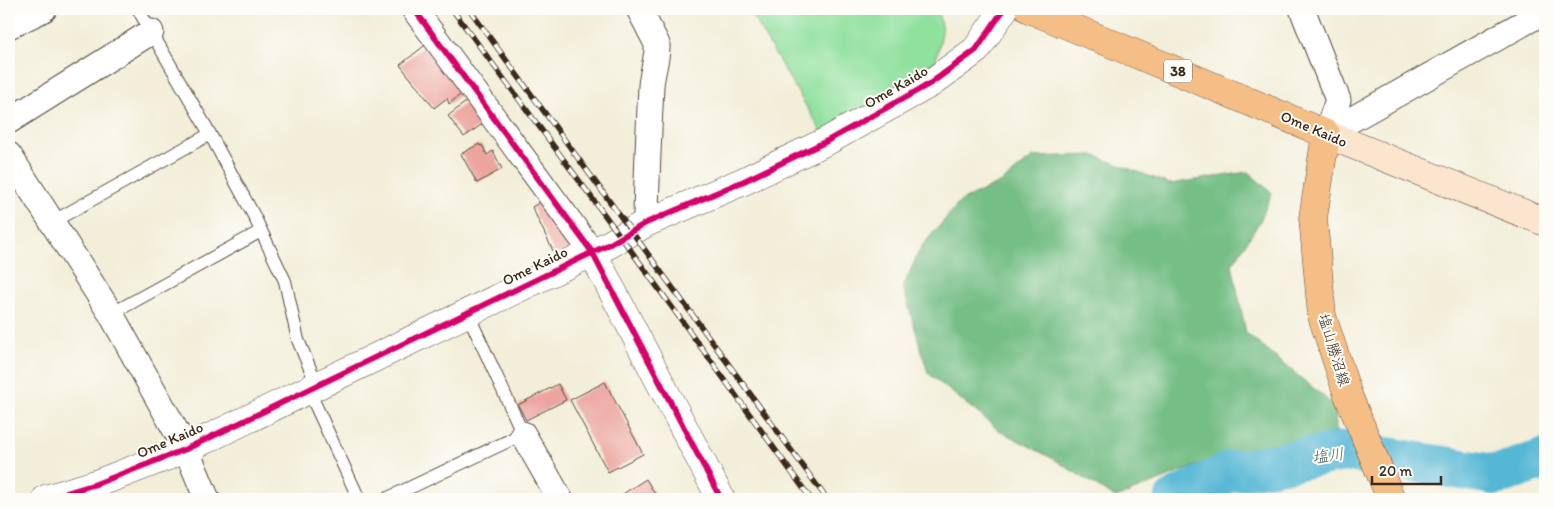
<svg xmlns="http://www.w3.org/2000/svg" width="1554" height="508" font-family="Itim,'Klee One',sans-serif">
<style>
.green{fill:#90e09e;stroke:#66855e}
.forest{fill:#74be85;stroke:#587452}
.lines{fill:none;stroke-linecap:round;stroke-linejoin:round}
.river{stroke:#57b7d5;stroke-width:41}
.building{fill:#eca49f}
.service-casing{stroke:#56473a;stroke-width:14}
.minor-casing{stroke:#56473a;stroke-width:27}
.tertiary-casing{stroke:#56473a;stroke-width:29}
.secondary-casing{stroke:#56473a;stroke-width:29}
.primary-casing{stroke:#56473a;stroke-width:29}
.service{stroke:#fff;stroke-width:12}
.minor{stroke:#fff;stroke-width:25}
.tertiary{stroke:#fff;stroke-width:28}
.secondary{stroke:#fbe5cf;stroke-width:28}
.primary{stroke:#f6be87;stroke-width:28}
.rail-casing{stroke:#3b2a1e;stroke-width:5.5}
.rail{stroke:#fdfcf7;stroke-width:4;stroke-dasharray:11;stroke-linecap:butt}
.cycleway-casing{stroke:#fdfcf7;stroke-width:9}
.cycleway{stroke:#d6006c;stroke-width:6}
.labels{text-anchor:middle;stroke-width:4;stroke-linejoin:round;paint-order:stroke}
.shield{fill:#fdfcf7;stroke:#75695f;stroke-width:1}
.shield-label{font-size:14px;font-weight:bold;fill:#3b2a1e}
.street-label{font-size:15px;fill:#3b2a1e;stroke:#fdfcf7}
.water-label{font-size:16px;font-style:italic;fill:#455b5e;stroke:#fdfcf7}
</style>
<rect width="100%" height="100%" fill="#fdfcf7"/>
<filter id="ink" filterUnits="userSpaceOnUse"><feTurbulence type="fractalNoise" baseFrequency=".02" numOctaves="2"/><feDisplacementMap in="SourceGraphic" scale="10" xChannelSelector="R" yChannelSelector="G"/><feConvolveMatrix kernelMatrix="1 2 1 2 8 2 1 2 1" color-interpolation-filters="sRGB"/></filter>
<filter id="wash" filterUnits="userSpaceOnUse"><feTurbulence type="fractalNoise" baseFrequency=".0096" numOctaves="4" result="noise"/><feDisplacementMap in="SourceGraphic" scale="20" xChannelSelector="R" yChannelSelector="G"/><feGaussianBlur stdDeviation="1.12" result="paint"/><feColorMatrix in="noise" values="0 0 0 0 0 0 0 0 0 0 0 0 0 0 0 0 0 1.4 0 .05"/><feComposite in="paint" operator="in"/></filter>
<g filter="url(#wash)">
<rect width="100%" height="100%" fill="#f2eed9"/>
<!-- green -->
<path class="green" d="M 748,9 L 938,9 L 942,32 L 931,83 L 827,141 Z"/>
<!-- forest -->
<path class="forest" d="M 1093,155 L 1170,184 L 1248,172 L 1272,193 L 1260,221 L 1232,265 L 1246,333 L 1335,406 L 1336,431 L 1295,449 L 1203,463 L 1116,498 L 1052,458 L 1000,431 L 928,373 L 903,287 L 921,247 L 961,201 L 1002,182 L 1033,157 Z"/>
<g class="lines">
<!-- river -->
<path class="river" d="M 1175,499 L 1229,472 L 1346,451 L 1497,475 L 1545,459"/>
</g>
<g id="blocks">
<!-- building -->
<path class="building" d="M 429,42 L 466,90 L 449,104 L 447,98 L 434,108 L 400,65 Z
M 471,98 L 488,120 L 464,137 L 448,116 Z
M 479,144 L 480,146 L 482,145 L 487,155 L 493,151 L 502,169 L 477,183 L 461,154 Z
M 542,201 L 573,247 L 555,255 L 532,207 Z
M 605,382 L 643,454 L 608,472 L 570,400 Z
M 558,384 L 566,400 L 526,420 L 518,405 Z
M 646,479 L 655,494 L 647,499 L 615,499 Z"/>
</g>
</g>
<g filter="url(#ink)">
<use href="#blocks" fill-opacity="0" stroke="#56473a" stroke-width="1"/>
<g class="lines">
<defs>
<path id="service" d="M 138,9 L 210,134 L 254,216 L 285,281 L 298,340 L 317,385
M 52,222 L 210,134
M 111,314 L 261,231
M 308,389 L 359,499
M 386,499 L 523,434 L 467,312"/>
<path id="minor" d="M 414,9 L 592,252
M 639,9 L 657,44 C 658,57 652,72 651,86 C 649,128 647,171 646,214 L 649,221
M 1302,9 L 1338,100 L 1326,134
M 9,26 L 44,9
M 9,121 L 151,32
M 1326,134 L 1545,11
M 9,155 L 111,314 L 186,449 L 207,499
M 523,434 L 560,499"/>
<path id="tertiary" d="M 592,252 L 721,499
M 46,499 L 96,484 L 186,449 L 610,244 L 646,223 L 744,181 L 827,141 L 931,83 L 976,50 L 1004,9"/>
<path id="secondary" d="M 1326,134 L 1545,222"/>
<path id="primary" d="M 1029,9 L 1326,134 L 1313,218 L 1322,316 L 1348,395 L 1391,499"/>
</defs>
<!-- service casing -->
<use href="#service" class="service-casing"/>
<!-- minor casing -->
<use href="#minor" class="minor-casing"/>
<!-- tertiary casing -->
<use href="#tertiary" class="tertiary-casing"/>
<!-- secondary casing -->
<use href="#secondary" class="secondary-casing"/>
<!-- primary casing -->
<use href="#primary" class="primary-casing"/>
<!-- service -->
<use href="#service" class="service"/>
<!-- minor -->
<use href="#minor" class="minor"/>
<!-- tertiary -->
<use href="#tertiary" class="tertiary"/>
<!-- secondary -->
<use href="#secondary" class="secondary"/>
<!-- primary -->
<use href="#primary" class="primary"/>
<defs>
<path id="rail" d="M 452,9 L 632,252 L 811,499
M 469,9 L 827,499"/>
</defs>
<!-- rail casing -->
<use href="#rail" class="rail-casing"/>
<!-- rail -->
<use href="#rail" class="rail"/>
<defs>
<path id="cycleway" d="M 414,9 L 592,252 L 721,499
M 46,499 L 96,484 L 186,449 L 610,244 L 646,223 L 744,181 L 827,141 L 931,83 L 976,50 L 1004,9"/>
</defs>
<!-- cycleway casing -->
<use href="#cycleway" class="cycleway-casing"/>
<!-- cycleway -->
<use href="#cycleway" class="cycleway"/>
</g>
</g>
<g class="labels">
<!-- shield labels -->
<rect class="shield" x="1164" y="59.5" width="28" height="23" rx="4"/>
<g class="shield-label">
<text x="1178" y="76">38</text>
</g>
<!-- street labels -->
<g class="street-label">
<text transform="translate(896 87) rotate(-30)" y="5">Ome Kaido</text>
<text transform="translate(1314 129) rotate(23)" y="5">Ome Kaido</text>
<text transform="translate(535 266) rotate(-26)" y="5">Ome Kaido</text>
<text transform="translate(1334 350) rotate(73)" y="5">塩山勝沼線</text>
<text transform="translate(170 440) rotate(-23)" y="5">Ome Kaido</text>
</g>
<!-- water labels -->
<g class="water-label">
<text transform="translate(1328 455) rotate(-8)" y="6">塩川</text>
</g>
</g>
<!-- margin -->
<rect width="1554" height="508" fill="none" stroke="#fdfcf7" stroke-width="30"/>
<!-- scale -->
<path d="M1372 476v8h69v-8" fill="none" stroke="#3b2a1e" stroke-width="2.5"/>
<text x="1379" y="476" font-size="15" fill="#3b2a1e" stroke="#fdfcf7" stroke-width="4" paint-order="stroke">20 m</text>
</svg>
